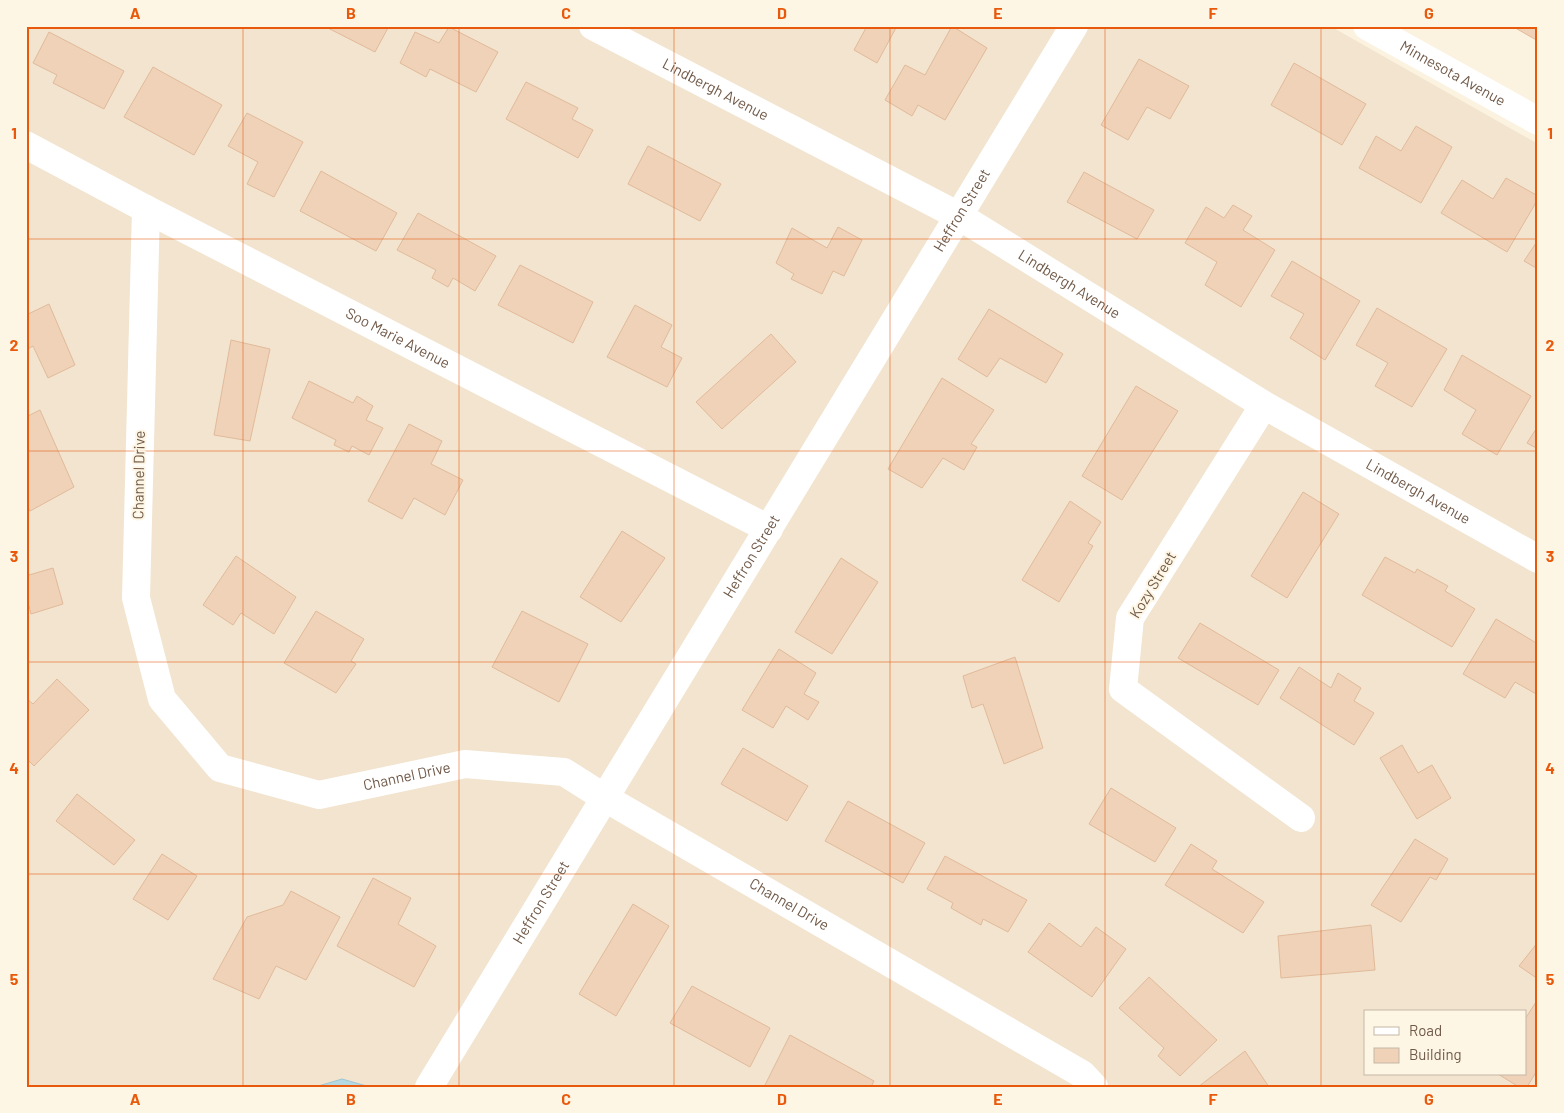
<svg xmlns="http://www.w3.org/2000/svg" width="1564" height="1113" font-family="Barlow,sans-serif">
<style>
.residential{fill:#f2e4ce;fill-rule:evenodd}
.water{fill:#b5d9e3;stroke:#9cc7d4}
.building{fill:#efd2b8;stroke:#e1ba9a}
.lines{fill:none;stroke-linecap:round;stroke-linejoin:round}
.minor{stroke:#fff;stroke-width:28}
.grid{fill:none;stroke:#e8590c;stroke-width:1;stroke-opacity:0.55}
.labels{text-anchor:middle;stroke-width:4;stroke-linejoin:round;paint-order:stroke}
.street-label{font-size:15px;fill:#705948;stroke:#fef6e5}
.neatline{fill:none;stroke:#e8590c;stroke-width:2}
.grid-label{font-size:16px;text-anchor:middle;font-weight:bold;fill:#e8590c}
</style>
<rect width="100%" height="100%" fill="#fbf2df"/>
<!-- residential -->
<path class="residential" d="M 26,26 L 1330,26 L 1538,144 L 1538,1087 L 370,1087 L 342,1079 L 315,1087 L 26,1087 ZM 1365,1012 L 1525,1012 L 1525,1074 L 1365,1074 Z"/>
<!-- water -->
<path class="water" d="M 342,1079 L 370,1087 L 315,1087 Z"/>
<!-- building -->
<path class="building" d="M 324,26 L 389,26 L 375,52 Z
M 867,26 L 897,26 L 877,63 L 854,50 Z
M 952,26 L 987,48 L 945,120 L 918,105 L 912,116 L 885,100 L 905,65 L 925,75 Z
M 1512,26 L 1538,26 L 1538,41 Z
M 449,27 L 498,52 L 476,92 L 430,69 L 426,77 L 400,63 L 415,32 L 439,43 Z
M 49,32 L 124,71 L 104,109 L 53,83 L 57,75 L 33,63 Z
M 1139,59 L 1189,86 L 1170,119 L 1147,107 L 1128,140 L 1101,125 Z
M 1294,63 L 1366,104 L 1342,145 L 1271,105 Z
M 153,67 L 222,105 L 194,155 L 124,117 Z
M 526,82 L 578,108 L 572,119 L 593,130 L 578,158 L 506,119 Z
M 247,113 L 303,142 L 274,197 L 247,184 L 258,162 L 228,146 Z
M 1416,126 L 1452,147 L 1421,203 L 1359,168 L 1376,136 L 1401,151 Z
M 648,146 L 721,184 L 700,221 L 628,184 Z
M 321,171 L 397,213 L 376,251 L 300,211 Z
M 1084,172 L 1154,210 L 1137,239 L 1067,202 Z
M 1506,178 L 1538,196 L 1538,199 L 1507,252 L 1441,213 L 1462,180 L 1493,199 Z
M 1233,205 L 1252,216 L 1243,230 L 1275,250 L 1241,307 L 1205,285 L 1217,262 L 1185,243 L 1206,207 L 1224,218 Z
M 418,213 L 496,256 L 475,291 L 453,278 L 448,287 L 432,278 L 436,270 L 397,250 Z
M 838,227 L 862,240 L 844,276 L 833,271 L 822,294 L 791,279 L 794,274 L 776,263 L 792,228 L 827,248 Z
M 1538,240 L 1538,269 L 1524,261 Z
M 1292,261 L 1360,301 L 1325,360 L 1290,338 L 1304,314 L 1271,296 Z
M 520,265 L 593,302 L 573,343 L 498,305 Z
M 49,304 L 75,365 L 48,378 L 33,346 L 26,350 L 26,315 Z
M 635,305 L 672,325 L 661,347 L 682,358 L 667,387 L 607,357 Z
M 1377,308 L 1447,349 L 1412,407 L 1375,386 L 1388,363 L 1356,345 Z
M 989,309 L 1063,354 L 1046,383 L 1000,358 L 987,377 L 958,359 Z
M 771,334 L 796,362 L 722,429 L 696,402 Z
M 231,340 L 270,349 L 250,441 L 214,435 Z
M 1462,355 L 1531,396 L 1497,455 L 1462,434 L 1476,410 L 1444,390 Z
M 942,378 L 994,410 L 971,444 L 977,447 L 964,470 L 943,458 L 922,488 L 888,469 Z
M 309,381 L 353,403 L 357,396 L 373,406 L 366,420 L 383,428 L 369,455 L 352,446 L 349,452 L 334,445 L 336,440 L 292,418 Z
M 1136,386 L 1178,411 L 1122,500 L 1082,476 Z
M 40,410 L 74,487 L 30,511 L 26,504 L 26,417 Z
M 409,424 L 442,441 L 431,464 L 463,480 L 445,515 L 414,498 L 402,519 L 368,501 Z
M 1538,426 L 1538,449 L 1527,443 Z
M 1303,492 L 1339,514 L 1287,598 L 1251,576 Z
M 1070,501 L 1101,522 L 1088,543 L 1093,546 L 1059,602 L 1022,580 Z
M 622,531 L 665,558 L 621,622 L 580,597 Z
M 236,556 L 296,597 L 274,634 L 241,613 L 233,625 L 203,605 Z
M 1385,557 L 1415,573 L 1417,569 L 1448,586 L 1445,591 L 1475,609 L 1452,647 L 1362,595 Z
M 841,558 L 878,582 L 832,654 L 795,632 Z
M 26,566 L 29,575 L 53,568 L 63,604 L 31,614 L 29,606 L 26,606 Z
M 316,611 L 364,639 L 351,661 L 356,664 L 336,693 L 284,663 Z
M 522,611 L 588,644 L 559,702 L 492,667 Z
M 1496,619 L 1538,644 L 1538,695 L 1515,682 L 1505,698 L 1463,674 Z
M 1200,623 L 1279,670 L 1258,705 L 1178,658 Z
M 779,649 L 816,673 L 804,694 L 819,702 L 808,720 L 786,706 L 773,728 L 742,710 Z
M 1015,657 L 1043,748 L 1004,764 L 983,704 L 972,708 L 963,676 Z
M 1299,667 L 1331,688 L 1338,673 L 1361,688 L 1354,701 L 1374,713 L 1354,745 L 1280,698 Z
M 57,679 L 89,710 L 34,766 L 26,758 L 26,698 L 33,704 Z
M 1402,745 L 1418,773 L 1432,765 L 1451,798 L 1417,819 L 1380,758 Z
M 743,748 L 808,786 L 787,821 L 721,784 Z
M 1111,788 L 1176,828 L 1155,862 L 1089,824 Z
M 77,794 L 135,840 L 114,865 L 56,821 Z
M 848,801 L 925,843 L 903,883 L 825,841 Z
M 1415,839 L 1448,859 L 1436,880 L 1430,877 L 1401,922 L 1371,905 Z
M 1191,844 L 1217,861 L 1212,869 L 1264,902 L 1243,933 L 1165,885 Z
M 162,854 L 197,876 L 168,920 L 133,899 Z
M 945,856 L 1027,900 L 1008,932 L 983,919 L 981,925 L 951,908 L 953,903 L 927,889 Z
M 373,878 L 411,898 L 398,924 L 436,946 L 414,987 L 337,946 Z
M 291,891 L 340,917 L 306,980 L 276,966 L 259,999 L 213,979 L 247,917 L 283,905 Z
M 633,904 L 669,926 L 616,1016 L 579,994 Z
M 1049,923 L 1081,947 L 1096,927 L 1126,949 L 1092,997 L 1028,952 Z
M 1371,925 L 1375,970 L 1281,978 L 1278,936 Z
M 1538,942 L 1538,979 L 1519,966 Z
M 1149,977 L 1217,1040 L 1180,1076 L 1158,1056 L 1164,1048 L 1119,1008 Z
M 692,986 L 770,1028 L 750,1067 L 670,1023 Z
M 1538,999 L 1538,1069 L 1527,1087 L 1519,1087 L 1498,1074 L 1525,1074 L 1525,1019 Z
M 790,1035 L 874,1081 L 871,1087 L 764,1087 Z
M 1245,1051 L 1269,1087 L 1198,1087 Z"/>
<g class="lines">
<!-- minor -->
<g class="minor">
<path id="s1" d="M 593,26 L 959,216 L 1264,405 L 1538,559"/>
<path id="s2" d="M 1367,26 L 1538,121"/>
<path id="s3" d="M 26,145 L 146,209 L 769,529"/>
<path id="s4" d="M 146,209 L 136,598 L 162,699 L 220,768 L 319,795 L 465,764 L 564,772 L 605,798 L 1082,1074 L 1094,1087"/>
<path d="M 1264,405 L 1130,618 L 1123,689 L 1301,818"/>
<path id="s5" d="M 429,1087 L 1074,26"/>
</g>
</g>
<!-- grid -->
<path class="grid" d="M 243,26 L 243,1087M 459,26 L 459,1087M 674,26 L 674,1087M 890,26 L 890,1087M 1105,26 L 1105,1087M 1321,26 L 1321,1087M 26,239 L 1538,239M 26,451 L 1538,451M 26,662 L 1538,662M 26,874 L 1538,874"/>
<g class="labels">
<!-- street labels -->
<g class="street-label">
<text dy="5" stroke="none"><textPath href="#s2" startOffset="98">Minnesota Avenue</textPath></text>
<text dy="5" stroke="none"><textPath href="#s1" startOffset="138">Lindbergh Avenue</textPath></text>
<text dy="5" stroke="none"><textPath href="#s5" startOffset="1026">Heffron Street</textPath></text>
<text dy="5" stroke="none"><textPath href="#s1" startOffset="542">Lindbergh Avenue</textPath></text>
<text dy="5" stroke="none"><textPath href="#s3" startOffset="419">Soo Marie Avenue</textPath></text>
<text transform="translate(139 475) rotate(-89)" y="5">Channel Drive</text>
<text dy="5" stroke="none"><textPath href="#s1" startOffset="948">Lindbergh Avenue</textPath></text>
<text dy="5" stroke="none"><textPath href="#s5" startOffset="621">Heffron Street</textPath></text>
<text transform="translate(1153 585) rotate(-59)" y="5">Kozy Street</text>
<text dy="5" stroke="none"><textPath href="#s4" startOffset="776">Channel Drive</textPath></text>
<text dy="5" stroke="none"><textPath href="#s5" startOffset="216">Heffron Street</textPath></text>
<text dy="5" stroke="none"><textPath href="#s4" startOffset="1196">Channel Drive</textPath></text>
</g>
</g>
<!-- border -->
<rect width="1564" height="1113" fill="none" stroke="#fef6e5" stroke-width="55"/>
<!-- legend -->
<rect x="1364" y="1010" width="162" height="65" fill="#fef6e5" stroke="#c5b7a6"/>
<rect x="1374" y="1027" width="25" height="8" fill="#ffffff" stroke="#c5b7a6"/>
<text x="1409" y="1036" font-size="15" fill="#705948">Road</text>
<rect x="1374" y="1048" width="25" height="15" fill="#efd2b8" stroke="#c5b7a6"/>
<text x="1409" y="1060" font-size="15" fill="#705948">Building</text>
<rect x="28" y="28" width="1508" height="1058" class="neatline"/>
<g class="grid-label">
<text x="135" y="19">A</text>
<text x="351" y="19">B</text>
<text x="566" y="19">C</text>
<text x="782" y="19">D</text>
<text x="998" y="19">E</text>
<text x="1213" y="19">F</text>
<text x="1429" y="19">G</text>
<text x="14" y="139">1</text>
<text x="1550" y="139">1</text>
<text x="14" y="351">2</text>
<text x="1550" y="351">2</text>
<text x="14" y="562">3</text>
<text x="1550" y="562">3</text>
<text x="14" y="774">4</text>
<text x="1550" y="774">4</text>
<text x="14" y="985">5</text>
<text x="1550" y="985">5</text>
<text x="135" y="1105">A</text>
<text x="351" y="1105">B</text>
<text x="566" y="1105">C</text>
<text x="782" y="1105">D</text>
<text x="998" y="1105">E</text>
<text x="1213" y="1105">F</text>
<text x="1429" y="1105">G</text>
</g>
</svg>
